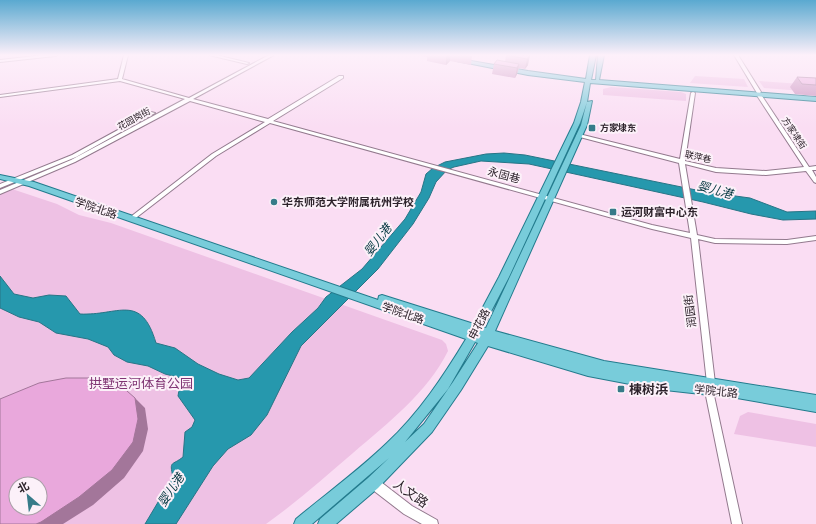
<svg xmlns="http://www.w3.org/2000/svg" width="816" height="524" font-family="Signika,'Noto Sans SC',sans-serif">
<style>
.green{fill:#eec1e4;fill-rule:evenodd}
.water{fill:#2698ad;stroke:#287586}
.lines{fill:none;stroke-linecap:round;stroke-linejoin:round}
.minor-casing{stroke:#937a8e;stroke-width:2}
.major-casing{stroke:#237b8d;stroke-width:2}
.minor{fill:#fff;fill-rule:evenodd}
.major{fill:#78ccda;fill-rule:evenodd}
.wall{fill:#c890bd}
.shaded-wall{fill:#a3769a}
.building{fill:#e9a8dc;stroke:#a3769a;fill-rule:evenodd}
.poi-dot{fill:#367b89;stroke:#fcf1f9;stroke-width:1.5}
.labels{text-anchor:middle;stroke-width:4;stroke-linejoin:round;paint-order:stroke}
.far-street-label{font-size:9px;fill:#2d232b;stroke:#fcf1f9}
.far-poi-label{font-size:9px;font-weight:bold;fill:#2d232b;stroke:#fcf1f9;text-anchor:start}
.street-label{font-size:11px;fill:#2d232b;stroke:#fcf1f9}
.poi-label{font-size:11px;font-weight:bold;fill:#2d232b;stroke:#fcf1f9;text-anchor:start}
.water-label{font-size:12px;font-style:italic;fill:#00343d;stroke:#fcf1f9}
.near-park-label{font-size:13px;fill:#803574;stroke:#fcf1f9}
.near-poi-label{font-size:13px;font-weight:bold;fill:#2d232b;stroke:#fcf1f9;text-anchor:start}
.near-street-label{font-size:13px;fill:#2d232b;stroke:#fcf1f9}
</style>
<rect width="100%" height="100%" fill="#faddf3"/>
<!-- green -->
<path class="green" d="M 695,76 L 744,79 L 748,87 L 690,83 Z
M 759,81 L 816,85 L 816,92 L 764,88 Z
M 611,87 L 681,92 L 686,94 L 686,101 L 603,95 L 603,89 Z
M 0,185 L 57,204 L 79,215 L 111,223 L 442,340 L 446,344 L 448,351 C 427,393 388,423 353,453 C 325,477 297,502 266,524 L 0,524 ZM 16,484 L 40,484 L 40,508 L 16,508 Z
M 748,412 L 816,424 L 816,447 L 734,434 L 740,416 Z"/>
<!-- water -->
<path class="water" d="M 504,153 L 525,155 L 706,192 L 750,198 L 787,212 L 816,211 L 816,219 L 783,220 L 751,214 L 703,202 L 529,164 L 481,161 L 454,167 L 447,170 L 436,182 L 429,198 L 413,224 L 378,269 L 301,346 L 267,415 L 251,435 L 228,449 L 213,466 L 176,524 L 145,524 L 173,477 C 169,460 172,466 183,457 L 185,432 L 192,427 L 195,420 L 178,396 L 181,378 L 165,374 L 148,366 L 127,362 L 114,355 L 108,347 L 88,339 L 56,333 L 39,322 L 19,317 L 0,308 L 0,276 L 14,294 L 33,298 L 49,295 L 66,296 L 80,314 C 118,316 141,292 156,343 L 175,348 L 198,364 L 219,374 L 238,380 L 249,378 L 292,332 L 318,308 L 326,297 L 362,269 L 405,219 L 421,192 L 426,174 L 433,168 L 445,162 L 486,154 Z"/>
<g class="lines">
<defs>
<path id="minor" d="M 44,55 L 57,55 L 55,56 L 0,62 L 0,60 Z
M 124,55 L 128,55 L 122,79 L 189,98 L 269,55 L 274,55 L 193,99 L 268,119 L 339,76 L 343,76 L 343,78 L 273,121 L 652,225 L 690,233 L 679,163 L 576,136 L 579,134 L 680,159 L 691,93 L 693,92 L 695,93 L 685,161 L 716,168 L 766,171 L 804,167 L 756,94 L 757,93 L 734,55 L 738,55 L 761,92 L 760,93 L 809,167 L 816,166 L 816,170 L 812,170 L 816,177 L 816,183 L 814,182 L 806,171 L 766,175 L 716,172 L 685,164 L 697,235 L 715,239 L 787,240 L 816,236 L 816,240 L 787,244 L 715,243 L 698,239 L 715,383 L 713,391 L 742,524 L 732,524 L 705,391 L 707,383 L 691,238 L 652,229 L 270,123 L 216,156 L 137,217 L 133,217 L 132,216 L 133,215 L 212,154 L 265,122 L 190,101 L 75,162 L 0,194 L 0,190 L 71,160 L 185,99 L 120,81 L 0,97 L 0,95 L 118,79 Z
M 209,55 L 216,55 L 249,63 L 247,64 Z
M 151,112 L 155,113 L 76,157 L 0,188 L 0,184 L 72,155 Z
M 373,478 L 377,479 L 412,506 L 437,520 L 438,524 L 422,524 L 404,514 L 369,487 L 368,483 L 369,479 Z"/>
<path id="major" d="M 590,55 L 596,55 L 591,80 L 596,80 L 598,55 L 604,55 L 599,80 L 816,97 L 816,101 L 590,83 L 587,102 L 580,123 L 509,277 L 483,327 L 486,328 L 581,125 L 587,102 L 592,101 L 587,125 L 495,331 L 604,361 L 816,395 L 816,412 L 737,398 L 656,389 L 588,376 L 488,346 L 461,390 L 432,432 L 378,488 L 336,524 L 318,524 L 320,519 L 368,478 L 389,458 L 312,524 L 294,524 L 296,519 C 326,494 359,470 387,443 C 419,413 443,377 466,339 L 29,186 L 0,179 L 0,175 L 34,182 L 378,300 L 379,296 L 382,295 L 474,324 L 499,277 L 574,123 L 581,102 L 585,82 L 528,75 L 457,61 L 460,59 L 528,71 L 586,79 ZM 475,342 L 478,343 L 453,382 L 424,424 L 405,442 L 448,389 Z"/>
</defs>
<!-- minor casing -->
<use href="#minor" class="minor-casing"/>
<!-- major casing -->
<use href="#major" class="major-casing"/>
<!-- minor -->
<use href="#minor" class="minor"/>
<!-- major -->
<use href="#major" class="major"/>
</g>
<!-- wall -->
<path class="wall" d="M 416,55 L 469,55 L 472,56 L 471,65 L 450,61 L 446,65 L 427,61 L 427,57 Z
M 506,55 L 528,55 L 528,65 L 525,69 L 519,68 L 517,74 L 515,78 L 492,74 L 494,64 L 505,62 Z
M 797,77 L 816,78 L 816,96 L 795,94 L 790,87 Z"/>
<!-- shaded-wall -->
<path class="shaded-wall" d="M 446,55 L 450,55 L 450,61 L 446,65 Z
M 530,55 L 528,65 L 525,69 L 527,59 Z
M 519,64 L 517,74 L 515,78 L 517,68 Z
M 135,398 L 145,408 L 148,429 L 143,451 L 124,478 L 93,505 L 63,524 L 36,524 Z"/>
<!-- building -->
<path class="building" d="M 506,55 L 530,55 L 527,59 Z
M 497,60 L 519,64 L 517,68 L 494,64 Z
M 797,77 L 816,78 L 816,85 L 802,84 Z
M 66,378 L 94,378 L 119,384 L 135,398 L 138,419 L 133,442 L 112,470 L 79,497 L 41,522 L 36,524 L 0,524 L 0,399 L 39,383 ZM 16,484 L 40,484 L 40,508 L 16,508 Z"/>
<!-- sky -->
<linearGradient id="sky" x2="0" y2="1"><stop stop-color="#5aa9d0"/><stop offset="0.43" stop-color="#fdf0fa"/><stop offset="1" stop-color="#fdf0fa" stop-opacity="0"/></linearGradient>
<rect width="816" height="128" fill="url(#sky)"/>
<!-- markers -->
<g class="poi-dot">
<rect x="588" y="124" width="8" height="8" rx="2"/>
<circle cx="274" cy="202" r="4"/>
<rect x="609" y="208" width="8" height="8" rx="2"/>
<rect x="617" y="385" width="8" height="8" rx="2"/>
</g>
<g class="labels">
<!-- far-street labels -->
<g class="far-street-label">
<text transform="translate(134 119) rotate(-29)" y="3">花园岗街</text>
<text transform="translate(794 133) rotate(56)" y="3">方家埭街</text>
<text transform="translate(698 157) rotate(13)" y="3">联萍巷</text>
</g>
<!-- far-poi labels -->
<g class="far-poi-label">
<text x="600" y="131">方家埭东</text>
</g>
<!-- street labels -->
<g class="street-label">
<text transform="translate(504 175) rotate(15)" y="4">永固巷</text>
<text transform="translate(96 208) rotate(19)" y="4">学院北路</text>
<text transform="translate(690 311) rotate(-97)" y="4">润园街</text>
<text transform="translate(403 313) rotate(19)" y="4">学院北路</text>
<text transform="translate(479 324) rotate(-63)" y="4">申花路</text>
<text transform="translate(716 391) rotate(6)" y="4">学院北路</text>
</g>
<!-- poi labels -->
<g class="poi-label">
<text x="282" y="206">华东师范大学附属杭州学校</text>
<text x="621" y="216">运河财富中心东</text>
</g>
<!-- water labels -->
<g class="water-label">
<text transform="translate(715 190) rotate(15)" y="4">婴儿港</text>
<text transform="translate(378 240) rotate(-52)" y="4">婴儿港</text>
<text transform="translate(171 490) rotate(-56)" y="4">婴儿港</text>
</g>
<!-- near-park labels -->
<g class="near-park-label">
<text x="141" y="388">拱墅运河体育公园</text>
</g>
<!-- near-poi labels -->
<g class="near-poi-label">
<text x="629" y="394">楝树浜</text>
</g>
<!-- near-street labels -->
<g class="near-street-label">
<text transform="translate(411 493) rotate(35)" y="5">人文路</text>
</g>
</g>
<!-- north arrow -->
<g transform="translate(28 496) rotate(332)"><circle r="19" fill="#fcf1f9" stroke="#a99fa7"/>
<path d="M0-3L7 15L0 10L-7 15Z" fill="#367b89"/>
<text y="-6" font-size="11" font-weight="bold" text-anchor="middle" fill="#2d232b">北</text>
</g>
</svg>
